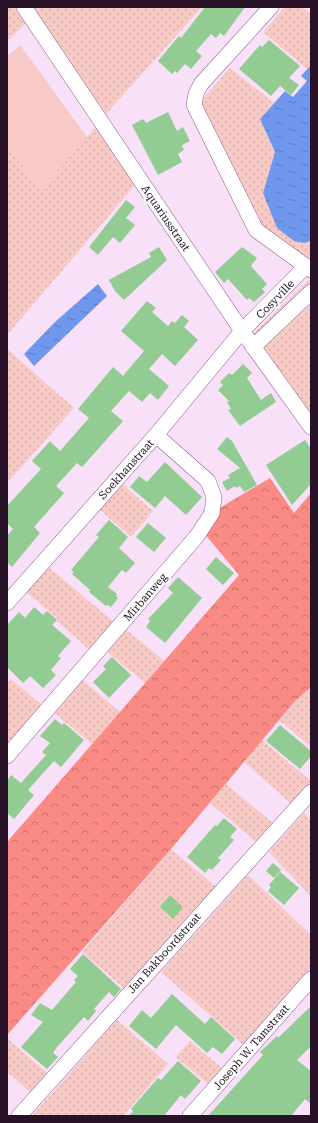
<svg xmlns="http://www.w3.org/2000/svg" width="318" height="1123" font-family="'Roboto Serif',serif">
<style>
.grass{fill:url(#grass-dots)}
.forest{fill:url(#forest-crowns)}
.garden{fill:#f8cac6}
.water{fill:url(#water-ripples)}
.building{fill:#92cc92}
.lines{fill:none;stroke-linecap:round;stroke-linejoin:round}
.street-casing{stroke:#8d5b90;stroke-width:16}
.street{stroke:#fff;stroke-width:15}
.labels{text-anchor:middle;stroke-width:4;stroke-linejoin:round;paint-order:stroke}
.street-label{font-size:11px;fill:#271228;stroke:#fff}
</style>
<defs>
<pattern id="grass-dots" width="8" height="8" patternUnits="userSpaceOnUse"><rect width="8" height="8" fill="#f8cac6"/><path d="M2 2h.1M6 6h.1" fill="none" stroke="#d5acaa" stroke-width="1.8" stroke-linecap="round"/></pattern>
<pattern id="forest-crowns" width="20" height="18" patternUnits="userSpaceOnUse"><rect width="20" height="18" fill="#fa8b84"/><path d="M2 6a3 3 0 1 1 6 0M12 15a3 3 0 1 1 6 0" fill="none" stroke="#ca706c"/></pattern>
<pattern id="water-ripples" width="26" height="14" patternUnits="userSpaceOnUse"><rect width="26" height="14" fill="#6f97ee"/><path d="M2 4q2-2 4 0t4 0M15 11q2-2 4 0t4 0" fill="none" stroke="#5b7ac1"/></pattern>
</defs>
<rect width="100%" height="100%" fill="#f7e0f8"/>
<!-- grass -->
<path class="grass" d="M 7,7 L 15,7 L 26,23 L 7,41 Z
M 33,7 L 202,7 L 106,114 Z
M 285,7 L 302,7 L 311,14 L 311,65 L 307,69 L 263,32 Z
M 230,68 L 274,103 L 260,119 L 275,152 L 263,193 L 304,243 L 311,241 L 311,264 L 260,228 L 202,117 L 201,101 Z
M 96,127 L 136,184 L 7,335 L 7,146 L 41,189 Z
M 311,278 L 311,417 L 252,335 Z
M 7,349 L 74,408 L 7,483 Z
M 120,482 L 153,511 L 131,537 L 98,508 Z
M 47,566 L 116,624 L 92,652 L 57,621 L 58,619 L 25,591 Z
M 123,627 L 164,661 L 145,683 L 104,649 Z
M 80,678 L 120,712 L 92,744 L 52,711 Z
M 11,679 L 43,706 L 7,748 L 7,683 Z
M 311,687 L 311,747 L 279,720 L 295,701 Z
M 262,740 L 311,781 L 311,791 L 296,808 L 244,762 Z
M 226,784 L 279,828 L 262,847 L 210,803 Z
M 304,813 L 311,821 L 311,896 L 269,852 Z
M 171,849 L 222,892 L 131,994 L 82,952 Z
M 248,875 L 311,935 L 311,971 L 245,1046 L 161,972 Z
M 117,1020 L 168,1064 L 123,1116 L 32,1116 Z
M 7,1038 L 54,1079 L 37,1098 L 7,1072 Z
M 190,1041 L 223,1069 L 209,1085 L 176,1057 Z"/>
<!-- forest -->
<path class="forest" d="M 270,478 L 294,513 L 311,493 L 311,687 L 295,701 L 171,849 L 7,1035 L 7,842 L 239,575 L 203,532 L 218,509 Z"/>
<!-- garden -->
<path class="garden" d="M 20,45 L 87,137 L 41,189 L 7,146 L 7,56 Z"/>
<!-- water -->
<path class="water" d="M 311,65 L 311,241 L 304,243 L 294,241 L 277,228 L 263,193 L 275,152 L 260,119 L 285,91 L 293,97 L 307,81 L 301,76 Z
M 98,284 L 107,296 L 34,366 L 24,354 L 55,322 Z"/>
<!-- building -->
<path class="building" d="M 205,7 L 245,7 L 224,36 L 220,33 L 216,38 L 211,34 L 196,51 L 202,56 L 191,69 L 185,64 L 177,73 L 175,71 L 172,74 L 158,61 L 179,36 L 181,38 Z
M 269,40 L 300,66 L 289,78 L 299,85 L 291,95 L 280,86 L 271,96 L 239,69 L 260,45 L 262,47 Z
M 168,112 L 177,131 L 183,127 L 190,141 L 182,145 L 184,150 L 178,154 L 182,162 L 158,175 L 132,125 L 143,119 L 146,123 Z
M 126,200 L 135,207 L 126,218 L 135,225 L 120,243 L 113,237 L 98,255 L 89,247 Z
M 159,247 L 167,260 L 124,300 L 115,291 L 109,280 L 151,257 L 149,253 Z
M 242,247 L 257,258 L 251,266 L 267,284 L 262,289 L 265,292 L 254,302 L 249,298 L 247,300 L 228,279 L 224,283 L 215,272 Z
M 147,301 L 156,308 L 152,312 L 168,326 L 172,321 L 175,323 L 182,315 L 189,321 L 184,327 L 198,340 L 175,366 L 162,354 L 149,369 L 169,386 L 158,400 L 150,393 L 142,402 L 129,391 L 111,411 L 123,421 L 82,467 L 77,463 L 56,486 L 64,493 L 34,527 L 40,533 L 12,567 L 7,562 L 7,536 L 13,529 L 7,523 L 7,506 L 41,469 L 32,461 L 50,441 L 60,451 L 89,418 L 78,409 L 113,367 L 123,376 L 144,351 L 121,331 Z
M 243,364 L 252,373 L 247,378 L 261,400 L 271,393 L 276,402 L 240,426 L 228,410 L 231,409 L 227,402 L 229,401 L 218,390 L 223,385 L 220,382 L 229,373 L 232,375 Z
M 227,437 L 232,441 L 257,485 L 244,492 L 240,486 L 236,488 L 235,486 L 227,491 L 222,482 L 230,478 L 228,475 L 240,468 L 217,449 Z
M 305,440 L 311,449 L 311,484 L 292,505 L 266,465 Z
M 165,462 L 202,497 L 186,515 L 165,496 L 155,508 L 130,487 L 139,476 L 147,482 Z
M 109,520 L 128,537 L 119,548 L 135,563 L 126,573 L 122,570 L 108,587 L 117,594 L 116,596 L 118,598 L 111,607 L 108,605 L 106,606 L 89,592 L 90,590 L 72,574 L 74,572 L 71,570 L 99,537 L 96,535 Z
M 148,523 L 166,538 L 154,552 L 136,537 Z
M 216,557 L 234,573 L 223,585 L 206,569 Z
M 178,577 L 202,598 L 165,643 L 146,627 L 150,621 L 148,619 L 173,593 L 168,588 Z
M 34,607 L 43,615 L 47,611 L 57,620 L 52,625 L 71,641 L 58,656 L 61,658 L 51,670 L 56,675 L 43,688 L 30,676 L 23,683 L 7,667 L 7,625 L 19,612 L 25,618 Z
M 112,657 L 131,675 L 109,698 L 93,682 L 106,669 L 103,666 Z
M 55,719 L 62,725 L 64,723 L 84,740 L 61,767 L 54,761 L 28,790 L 34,795 L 14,819 L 7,813 L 7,781 L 11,775 L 21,783 L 46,755 L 42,752 L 50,743 L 40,736 Z
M 280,725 L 311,751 L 311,756 L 300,769 L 266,741 Z
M 224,818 L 237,829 L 230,837 L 234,840 L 218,858 L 221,860 L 212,870 L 209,868 L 205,873 L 187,857 L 215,825 L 217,826 Z
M 273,863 L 281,870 L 274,878 L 266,871 Z
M 280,872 L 299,888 L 284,905 L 268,891 L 271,887 L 269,885 Z
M 170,895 L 183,907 L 173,919 L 160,907 Z
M 83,954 L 121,989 L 114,997 L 109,992 L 94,1009 L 96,1011 L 88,1021 L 84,1017 L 57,1047 L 53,1053 L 58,1057 L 47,1069 L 21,1047 L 43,1022 L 31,1015 L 40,1003 L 52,1010 L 76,982 L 74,980 L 78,976 L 70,969 Z
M 172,994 L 205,1024 L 211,1017 L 235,1039 L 222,1054 L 213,1047 L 207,1053 L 176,1025 L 156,1049 L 129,1026 L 142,1010 L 151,1018 Z
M 311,1006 L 311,1046 L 297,1060 L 311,1071 L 311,1104 L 305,1099 L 291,1116 L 208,1116 L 263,1055 L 260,1052 L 277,1036 L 278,1038 Z
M 178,1061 L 201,1081 L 185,1099 L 181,1095 L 164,1116 L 129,1116 L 133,1111 L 131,1109 L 158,1078 L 161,1080 Z"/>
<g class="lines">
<defs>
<path id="street" d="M 24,7 L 242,331 L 311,427
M 271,7 L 201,84 L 196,94 L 194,105 L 256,230 L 311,270
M 253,347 L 311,292
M 7,603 L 156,435 L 242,331 L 306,266
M 7,756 L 197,536 L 212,513 L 214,497 L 208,481 L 156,435
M 19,1116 L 311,792
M 190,1116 L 311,979"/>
</defs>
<!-- street casing -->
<use href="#street" class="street-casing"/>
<!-- street -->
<use href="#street" class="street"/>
</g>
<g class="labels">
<!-- street labels -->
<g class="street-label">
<text transform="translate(166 218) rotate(56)" y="4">Aquariusstraat</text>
<text transform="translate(275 299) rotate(-46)" y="4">Cosyville</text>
<text transform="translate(126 469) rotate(-48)" y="4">Soekhanstraat</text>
<text transform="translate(145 597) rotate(-49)" y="4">Mirbanweg</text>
<text transform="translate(164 953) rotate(-48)" y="4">Jan Bakboordstraat</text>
<text transform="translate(251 1047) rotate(-49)" y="4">Joseph W. Tamstraat</text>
</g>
</g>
<!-- border -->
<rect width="318" height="1123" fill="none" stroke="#271228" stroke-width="16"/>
</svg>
